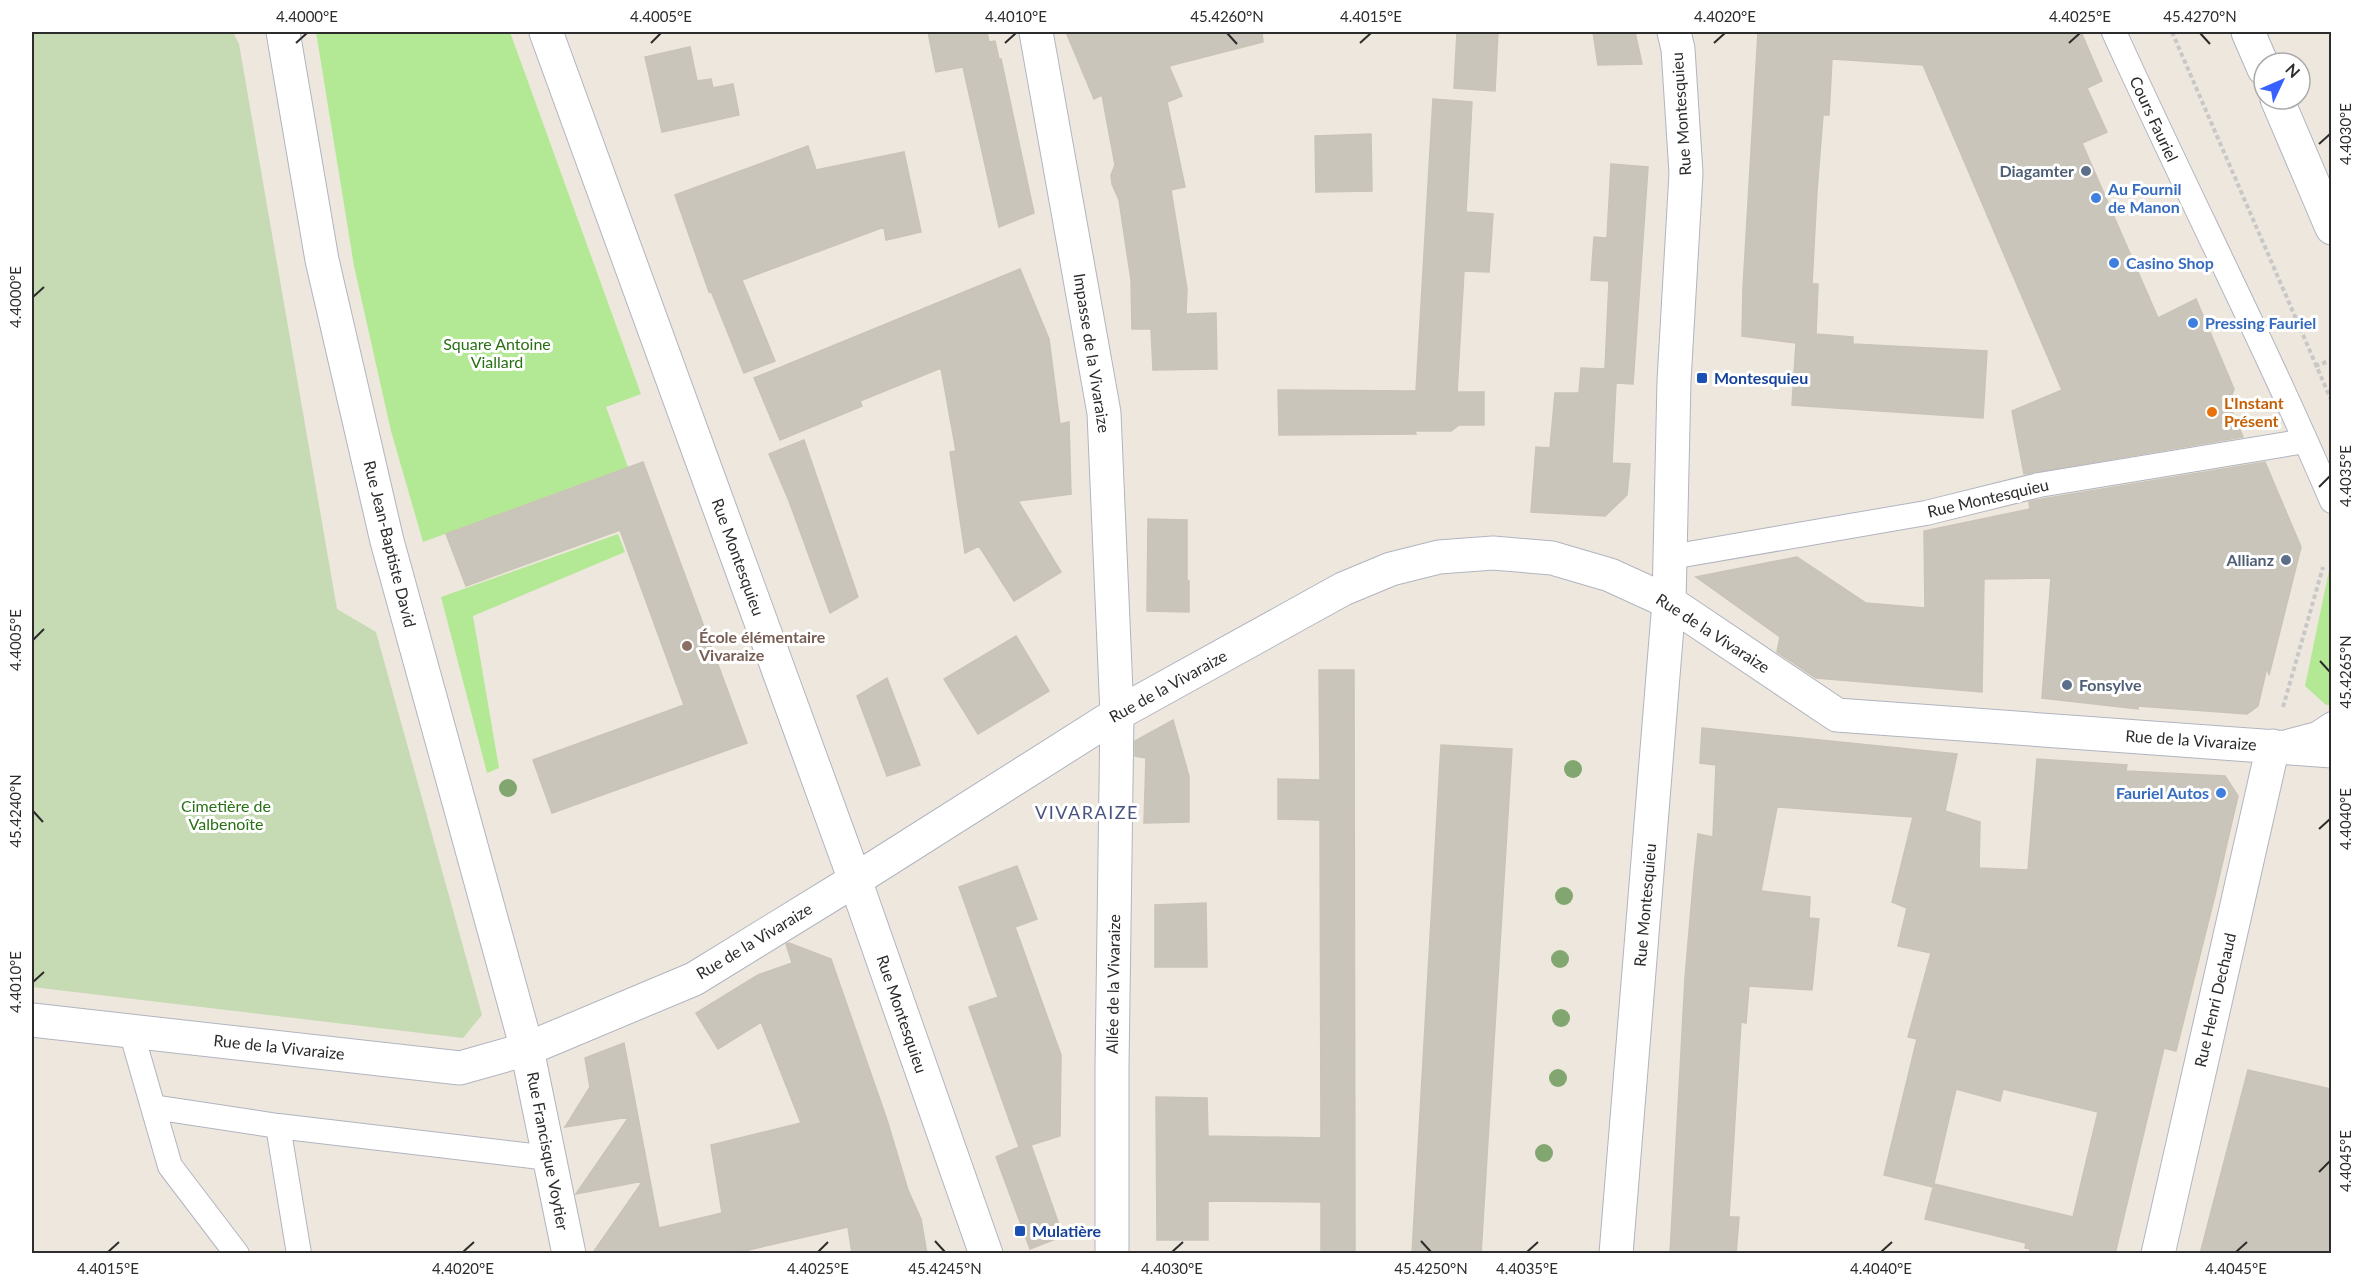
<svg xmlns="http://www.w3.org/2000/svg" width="2363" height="1285" font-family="Lato,sans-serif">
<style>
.green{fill:#b3e995}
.cemetery{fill:#c6dab3}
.building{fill:#c9c5bb;stroke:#cac3b6;stroke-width:1.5}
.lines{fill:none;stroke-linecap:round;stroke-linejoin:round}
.service-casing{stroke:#b1b4c0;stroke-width:26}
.minor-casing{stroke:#b1b4c0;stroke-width:35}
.secondary-casing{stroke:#b1b4c0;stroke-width:35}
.path{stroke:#c8c8c8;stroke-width:4;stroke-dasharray:4.5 3;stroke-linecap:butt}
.service{stroke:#fff;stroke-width:24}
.minor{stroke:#fff;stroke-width:33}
.secondary{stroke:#fff;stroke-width:33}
.tree{fill:#82a66f}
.ticks{fill:none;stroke:#2c2c2c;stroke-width:2}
.service-dot{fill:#5c6f8a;stroke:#fff;stroke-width:2}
.shop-dot{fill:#3f7fe0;stroke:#fff;stroke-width:2}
.transit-dot{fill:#1a4fb4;stroke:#fff;stroke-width:2}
.food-dot{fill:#e8710a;stroke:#fff;stroke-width:2}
.education-dot{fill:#8d6e63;stroke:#fff;stroke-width:2}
.labels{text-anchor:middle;stroke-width:6;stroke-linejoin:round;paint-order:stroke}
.street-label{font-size:16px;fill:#2c2c2c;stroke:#fff}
.service-label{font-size:16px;font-weight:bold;fill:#4e5e75;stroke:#fff;text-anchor:end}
.shop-label{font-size:16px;font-weight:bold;fill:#366cbe;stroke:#fff;text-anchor:start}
.park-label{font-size:16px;fill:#297015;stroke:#fff}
.transit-label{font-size:16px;font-weight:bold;fill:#164399;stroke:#fff;text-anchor:start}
.food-label{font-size:16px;font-weight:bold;fill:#c56008;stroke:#fff;text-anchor:start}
.education-label{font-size:16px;font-weight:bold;fill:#785e54;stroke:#fff;text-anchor:start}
.neighbourhood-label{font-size:18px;letter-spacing:1.5px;fill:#485380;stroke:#fff}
.neatline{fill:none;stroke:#2c2c2c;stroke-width:2}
.ticks-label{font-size:15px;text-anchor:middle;fill:#2c2c2c}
</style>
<rect width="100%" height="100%" fill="#eee7dd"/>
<!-- green -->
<path class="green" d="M 316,32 L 510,32 L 641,394 L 606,407 L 628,467 L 423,542 L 391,431 L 354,266 Z
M 618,534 L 625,552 L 473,616 L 499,768 L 487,773 L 441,597 Z
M 2331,561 L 2332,704 L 2326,705 L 2305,686 Z"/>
<!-- cemetery -->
<path class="cemetery" d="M 32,32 L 233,32 L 239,44 L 337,609 L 376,632 L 482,1015 L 463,1038 L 32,987 Z"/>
<!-- building -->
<path class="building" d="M 928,32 L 987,32 L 989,42 L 995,41 L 999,59 L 1001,59 L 1034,213 L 999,227 L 963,67 L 936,72 Z
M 1066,32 L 1262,32 L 1263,42 L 1169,66 L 1182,96 L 1167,102 L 1185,187 L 1171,190 L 1187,289 L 1186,314 L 1216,313 L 1217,369 L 1153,370 L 1151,329 L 1132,329 L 1131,280 L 1119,200 L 1112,184 L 1111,175 L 1115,165 L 1102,95 L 1094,99 Z
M 1457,32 L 1498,32 L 1495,91 L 1454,88 Z
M 1593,32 L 1635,32 L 1642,64 L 1598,65 Z
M 1758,32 L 2081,32 L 2102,81 L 2087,88 L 2107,132 L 2082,143 L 2158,318 L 2196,299 L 2234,389 L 2229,404 L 2243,437 L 2024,474 L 2012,411 L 2062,390 L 1923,65 L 1832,59 L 1829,115 L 1823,115 L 1817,191 L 1812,284 L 1818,284 L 1816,334 L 1853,337 L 1853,344 L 1987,351 L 1983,418 L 1792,405 L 1796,343 L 1742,336 L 1743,288 Z
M 690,47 L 697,81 L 711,79 L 713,88 L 733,84 L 739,115 L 662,132 L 645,57 Z
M 1433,99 L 1472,102 L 1466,212 L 1493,214 L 1489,272 L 1464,271 L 1457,392 L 1484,392 L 1484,425 L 1459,425 L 1451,431 L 1415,431 L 1416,434 L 1279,435 L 1278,390 L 1416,391 Z
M 1371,134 L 1372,191 L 1316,192 L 1315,136 Z
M 808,146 L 816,170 L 904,152 L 921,232 L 886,240 L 884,227 L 742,280 L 775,361 L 744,373 L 711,291 L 709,292 L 675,195 Z
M 1611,164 L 1648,167 L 1633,384 L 1616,383 L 1612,463 L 1630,464 L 1627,495 L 1605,516 L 1531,512 L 1536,447 L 1550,448 L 1555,393 L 1579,393 L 1581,368 L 1605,369 L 1609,281 L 1591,280 L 1594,237 L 1607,238 Z
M 1020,269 L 1049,339 L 1060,424 L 1069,422 L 1071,494 L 1018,501 L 1061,572 L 1014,601 L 979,546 L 965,553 L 950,452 L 956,451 L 941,368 L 860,401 L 862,406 L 780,440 L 754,378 Z
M 804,440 L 858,597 L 830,613 L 789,501 L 769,454 Z
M 643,462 L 747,743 L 552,813 L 533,760 L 684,705 L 620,530 L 466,586 L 446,534 Z
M 2265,462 L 2301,547 L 2269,675 L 2267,667 L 2258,706 L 2247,714 L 2138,706 L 2138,709 L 2042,698 L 2051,578 L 1984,579 L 1982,692 L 1816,678 L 1777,652 L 1780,637 L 1696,577 L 1797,557 L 1866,603 L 1925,608 L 1924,531 L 2030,509 L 2029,502 L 2042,499 Z
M 1148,519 L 1187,520 L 1187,580 L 1189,581 L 1189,612 L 1147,611 Z
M 1016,636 L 1049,691 L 978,734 L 944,679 Z
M 1319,670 L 1354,670 L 1355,1254 L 1321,1254 L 1321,1202 L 1208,1201 L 1208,1240 L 1157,1240 L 1156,1097 L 1207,1098 L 1208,1136 L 1321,1138 L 1320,820 L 1278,819 L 1278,779 L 1320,780 Z
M 887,678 L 920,765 L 887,776 L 857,696 Z
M 1173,720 L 1189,776 L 1189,822 L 1144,823 L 1146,758 L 1135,756 L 1135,741 Z
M 1702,728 L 1957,754 L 1945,811 L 1980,822 L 1979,868 L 2028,870 L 2037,759 L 2127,765 L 2126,771 L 2225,776 L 2238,796 L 2215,895 L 2176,1051 L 2164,1048 L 2115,1254 L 2029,1254 L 2030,1249 L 2025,1248 L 2026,1243 L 1925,1219 L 1934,1184 L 2073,1217 L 2098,1112 L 2003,1089 L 2000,1101 L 1956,1089 L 1933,1187 L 1884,1175 L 1917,1039 L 1908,1037 L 1931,953 L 1898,946 L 1907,908 L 1892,902 L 1913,817 L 1777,807 L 1761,891 L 1810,897 L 1809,918 L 1819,919 L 1812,990 L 1749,986 L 1746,1023 L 1741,1022 L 1729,1217 L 1739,1217 L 1736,1254 L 1670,1254 L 1685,978 L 1694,873 L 1698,834 L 1713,837 L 1716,765 L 1700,763 Z
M 1441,745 L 1512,749 L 1481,1254 L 1412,1254 Z
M 1017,866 L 1037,919 L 1015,927 L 1061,1055 L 1060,1136 L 1031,1145 L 1063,1236 L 1030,1249 L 996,1157 L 1019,1147 L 969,1007 L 998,997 L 959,887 Z
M 1206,903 L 1207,967 L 1155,967 L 1155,905 Z
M 789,943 L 831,959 L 887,1120 L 908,1190 L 921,1219 L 927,1254 L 852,1254 L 848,1227 L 731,1254 L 592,1254 L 643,1181 L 576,1194 L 629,1117 L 565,1127 L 590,1087 L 585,1058 L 624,1043 L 659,1228 L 722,1213 L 711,1145 L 801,1123 L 761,1022 L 718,1049 L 696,1013 L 758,975 L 792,963 L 786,944 Z
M 2248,1070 L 2331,1089 L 2331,1254 L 2200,1254 Z"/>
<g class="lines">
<defs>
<path id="service" d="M 2114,32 C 2185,189 2264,342 2332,501
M 1671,557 L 1926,513 L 2039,485 L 2305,441
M 2287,742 L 2317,734 L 2332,724
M 131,1031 L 170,1166 L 237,1254
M 153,1107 L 278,1126
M 299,1254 L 278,1126 L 549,1158"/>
<path id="minor" d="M 283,32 L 322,260 L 387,541 L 527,1049 L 569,1254
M 546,32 L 855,880 L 986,1254
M 1036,32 L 1104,413 L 1117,714 L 1112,1067 L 1112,1254
M 32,1020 L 460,1068 L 527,1049 L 694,979 L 855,880 L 1117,714 L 1343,589 L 1391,569 L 1439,557 L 1493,553 L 1552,558 L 1610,575 L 1669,602 L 1837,715 L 2332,751
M 1616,1254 L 1669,602 L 1674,381 L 1686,173 L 1678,49 L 1674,32
M 2158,1254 L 2273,746"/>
<path id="secondary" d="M 2248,32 L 2264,69
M 2277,99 L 2332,228"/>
</defs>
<!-- service casing -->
<use href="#service" class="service-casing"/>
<!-- minor casing -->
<use href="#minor" class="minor-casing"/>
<!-- secondary casing -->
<use href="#secondary" class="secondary-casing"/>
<!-- path -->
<path class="path" d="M 2172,32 L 2332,402
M 2315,366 L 2332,360
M 2283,707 L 2323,567"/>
<!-- service -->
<use href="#service" class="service"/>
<!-- minor -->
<use href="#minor" class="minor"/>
<!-- secondary -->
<use href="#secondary" class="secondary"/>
</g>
<!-- trees -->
<g class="tree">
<circle cx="1573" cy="769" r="9"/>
<circle cx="508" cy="788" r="9"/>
<circle cx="1564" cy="896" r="9"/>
<circle cx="1560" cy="959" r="9"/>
<circle cx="1561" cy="1018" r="9"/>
<circle cx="1558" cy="1078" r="9"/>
<circle cx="1544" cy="1153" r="9"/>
</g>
<!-- ticks -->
<path class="ticks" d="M 1227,33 L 1237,44M 2200,33 L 2210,44M 296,43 L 307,33M 651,43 L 661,33M 1005,43 L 1016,33M 1360,43 L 1371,33M 1714,43 L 1725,33M 2069,43 L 2080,33M 2319,144 L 2330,134M 33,297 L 44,287M 2319,487 L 2330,476M 33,640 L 44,629M 2320,661 L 2330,672M 33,811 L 43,822M 2319,829 L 2330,819M 33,982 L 44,972M 2319,1172 L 2330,1161M 935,1241 L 945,1252M 1421,1241 L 1431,1252M 108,1252 L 119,1242M 463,1252 L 474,1242M 818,1252 L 828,1242M 1172,1252 L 1183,1242M 1527,1252 L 1538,1242M 1881,1252 L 1892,1242M 2236,1252 L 2247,1242"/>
<!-- markers -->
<g class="service-dot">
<circle cx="2086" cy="171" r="6"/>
<circle cx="2286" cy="560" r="6"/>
<circle cx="2067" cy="685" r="6"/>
</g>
<g class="shop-dot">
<circle cx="2096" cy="198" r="6"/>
<circle cx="2114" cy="263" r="6"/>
<circle cx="2193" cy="323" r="6"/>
<circle cx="2221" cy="793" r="6"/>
</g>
<g class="transit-dot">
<rect x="1696" y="372" width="12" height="12" rx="3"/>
<rect x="1014" y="1225" width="12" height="12" rx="3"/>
</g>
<circle class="food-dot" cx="2212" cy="412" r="6"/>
<circle class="education-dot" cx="687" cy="646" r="6"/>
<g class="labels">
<!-- street labels -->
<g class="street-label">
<text transform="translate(1681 114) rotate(-94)" y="6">Rue Montesquieu</text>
<text transform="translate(2154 119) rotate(65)" y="6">Cours Fauriel</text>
<text transform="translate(1092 353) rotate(81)" y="6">Impasse de la Vivaraize</text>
<text transform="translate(1988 498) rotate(-13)" y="6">Rue Montesquieu</text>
<text transform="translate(390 544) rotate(76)" y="6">Rue Jean-Baptiste David</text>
<text transform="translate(738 557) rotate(70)" y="6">Rue Montesquieu</text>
<text transform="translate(1713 633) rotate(33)" y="6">Rue de la Vivaraize</text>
<text transform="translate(1168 686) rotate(-29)" y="6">Rue de la Vivaraize</text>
<text transform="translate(2191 740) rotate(4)" y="6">Rue de la Vivaraize</text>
<text transform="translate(1645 905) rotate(-85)" y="6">Rue Montesquieu</text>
<text transform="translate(754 941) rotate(-31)" y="6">Rue de la Vivaraize</text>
<text transform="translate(1113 984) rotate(-89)" y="6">Allée de la Vivaraize</text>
<text transform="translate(2215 1000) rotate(-77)" y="6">Rue Henri Dechaud</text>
<text transform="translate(902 1014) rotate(71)" y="6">Rue Montesquieu</text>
<text transform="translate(279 1047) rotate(6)" y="6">Rue de la Vivaraize</text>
<text transform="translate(548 1151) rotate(79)" y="6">Rue Francisque Voytier</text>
</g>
<!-- service labels -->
<g class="service-label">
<text x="2074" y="177">Diagamter</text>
<text x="2274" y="566">Allianz</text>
<text x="2079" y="691" text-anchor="start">Fonsylve</text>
</g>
<!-- shop labels -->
<g class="shop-label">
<text x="2108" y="195">Au Fournil<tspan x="2108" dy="18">de Manon</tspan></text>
<text x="2126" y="269">Casino Shop</text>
<text x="2205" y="329">Pressing Fauriel</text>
<text x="2209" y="799" text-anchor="end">Fauriel Autos</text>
</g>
<!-- park labels -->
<g class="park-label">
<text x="497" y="350">Square Antoine<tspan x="497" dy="18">Viallard</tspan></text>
<text x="226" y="812">Cimetière de<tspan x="226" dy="18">Valbenoîte</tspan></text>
</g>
<!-- transit labels -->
<g class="transit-label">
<text x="1714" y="384">Montesquieu</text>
<text x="1032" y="1237">Mulatière</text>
</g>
<!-- food labels -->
<g class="food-label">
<text x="2224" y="409">L'Instant<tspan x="2224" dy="18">Présent</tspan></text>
</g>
<!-- education labels -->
<g class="education-label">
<text x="699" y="643">École élémentaire<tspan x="699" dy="18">Vivaraize</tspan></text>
</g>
<!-- neighbourhood labels -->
<g class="neighbourhood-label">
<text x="1087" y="819">VIVARAIZE</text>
</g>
</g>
<!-- border -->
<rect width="2363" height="1285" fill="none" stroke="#ffffff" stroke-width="66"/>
<!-- north arrow -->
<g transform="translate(2282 81) rotate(46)"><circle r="28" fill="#ffffff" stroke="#ababab" stroke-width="1.5"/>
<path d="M0-4.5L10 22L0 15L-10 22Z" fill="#3961ff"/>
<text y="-9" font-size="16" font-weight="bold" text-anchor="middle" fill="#2c2c2c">N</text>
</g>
<rect x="33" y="33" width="2297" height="1219" class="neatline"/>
<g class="ticks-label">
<text x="307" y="22">4.4000°E</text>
<text x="661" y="22">4.4005°E</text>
<text x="1016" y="22">4.4010°E</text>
<text x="1227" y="22">45.4260°N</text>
<text x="1371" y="22">4.4015°E</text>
<text x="1725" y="22">4.4020°E</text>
<text x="2080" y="22">4.4025°E</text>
<text x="2200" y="22">45.4270°N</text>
<text transform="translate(2346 134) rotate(-90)" y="5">4.4030°E</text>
<text transform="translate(16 297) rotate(-90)" y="5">4.4000°E</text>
<text transform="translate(2346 476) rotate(-90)" y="5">4.4035°E</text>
<text transform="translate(16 640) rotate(-90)" y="5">4.4005°E</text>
<text transform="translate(2346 672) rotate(-90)" y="5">45.4265°N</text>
<text transform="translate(16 811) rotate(-90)" y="5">45.4240°N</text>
<text transform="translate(2346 819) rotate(-90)" y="5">4.4040°E</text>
<text transform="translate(16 982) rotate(-90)" y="5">4.4010°E</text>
<text transform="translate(2346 1161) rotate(-90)" y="5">4.4045°E</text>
<text x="108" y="1274">4.4015°E</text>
<text x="463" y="1274">4.4020°E</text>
<text x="818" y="1274">4.4025°E</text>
<text x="945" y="1274">45.4245°N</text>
<text x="1172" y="1274">4.4030°E</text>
<text x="1431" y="1274">45.4250°N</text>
<text x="1527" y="1274">4.4035°E</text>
<text x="1881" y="1274">4.4040°E</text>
<text x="2236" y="1274">4.4045°E</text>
</g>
</svg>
